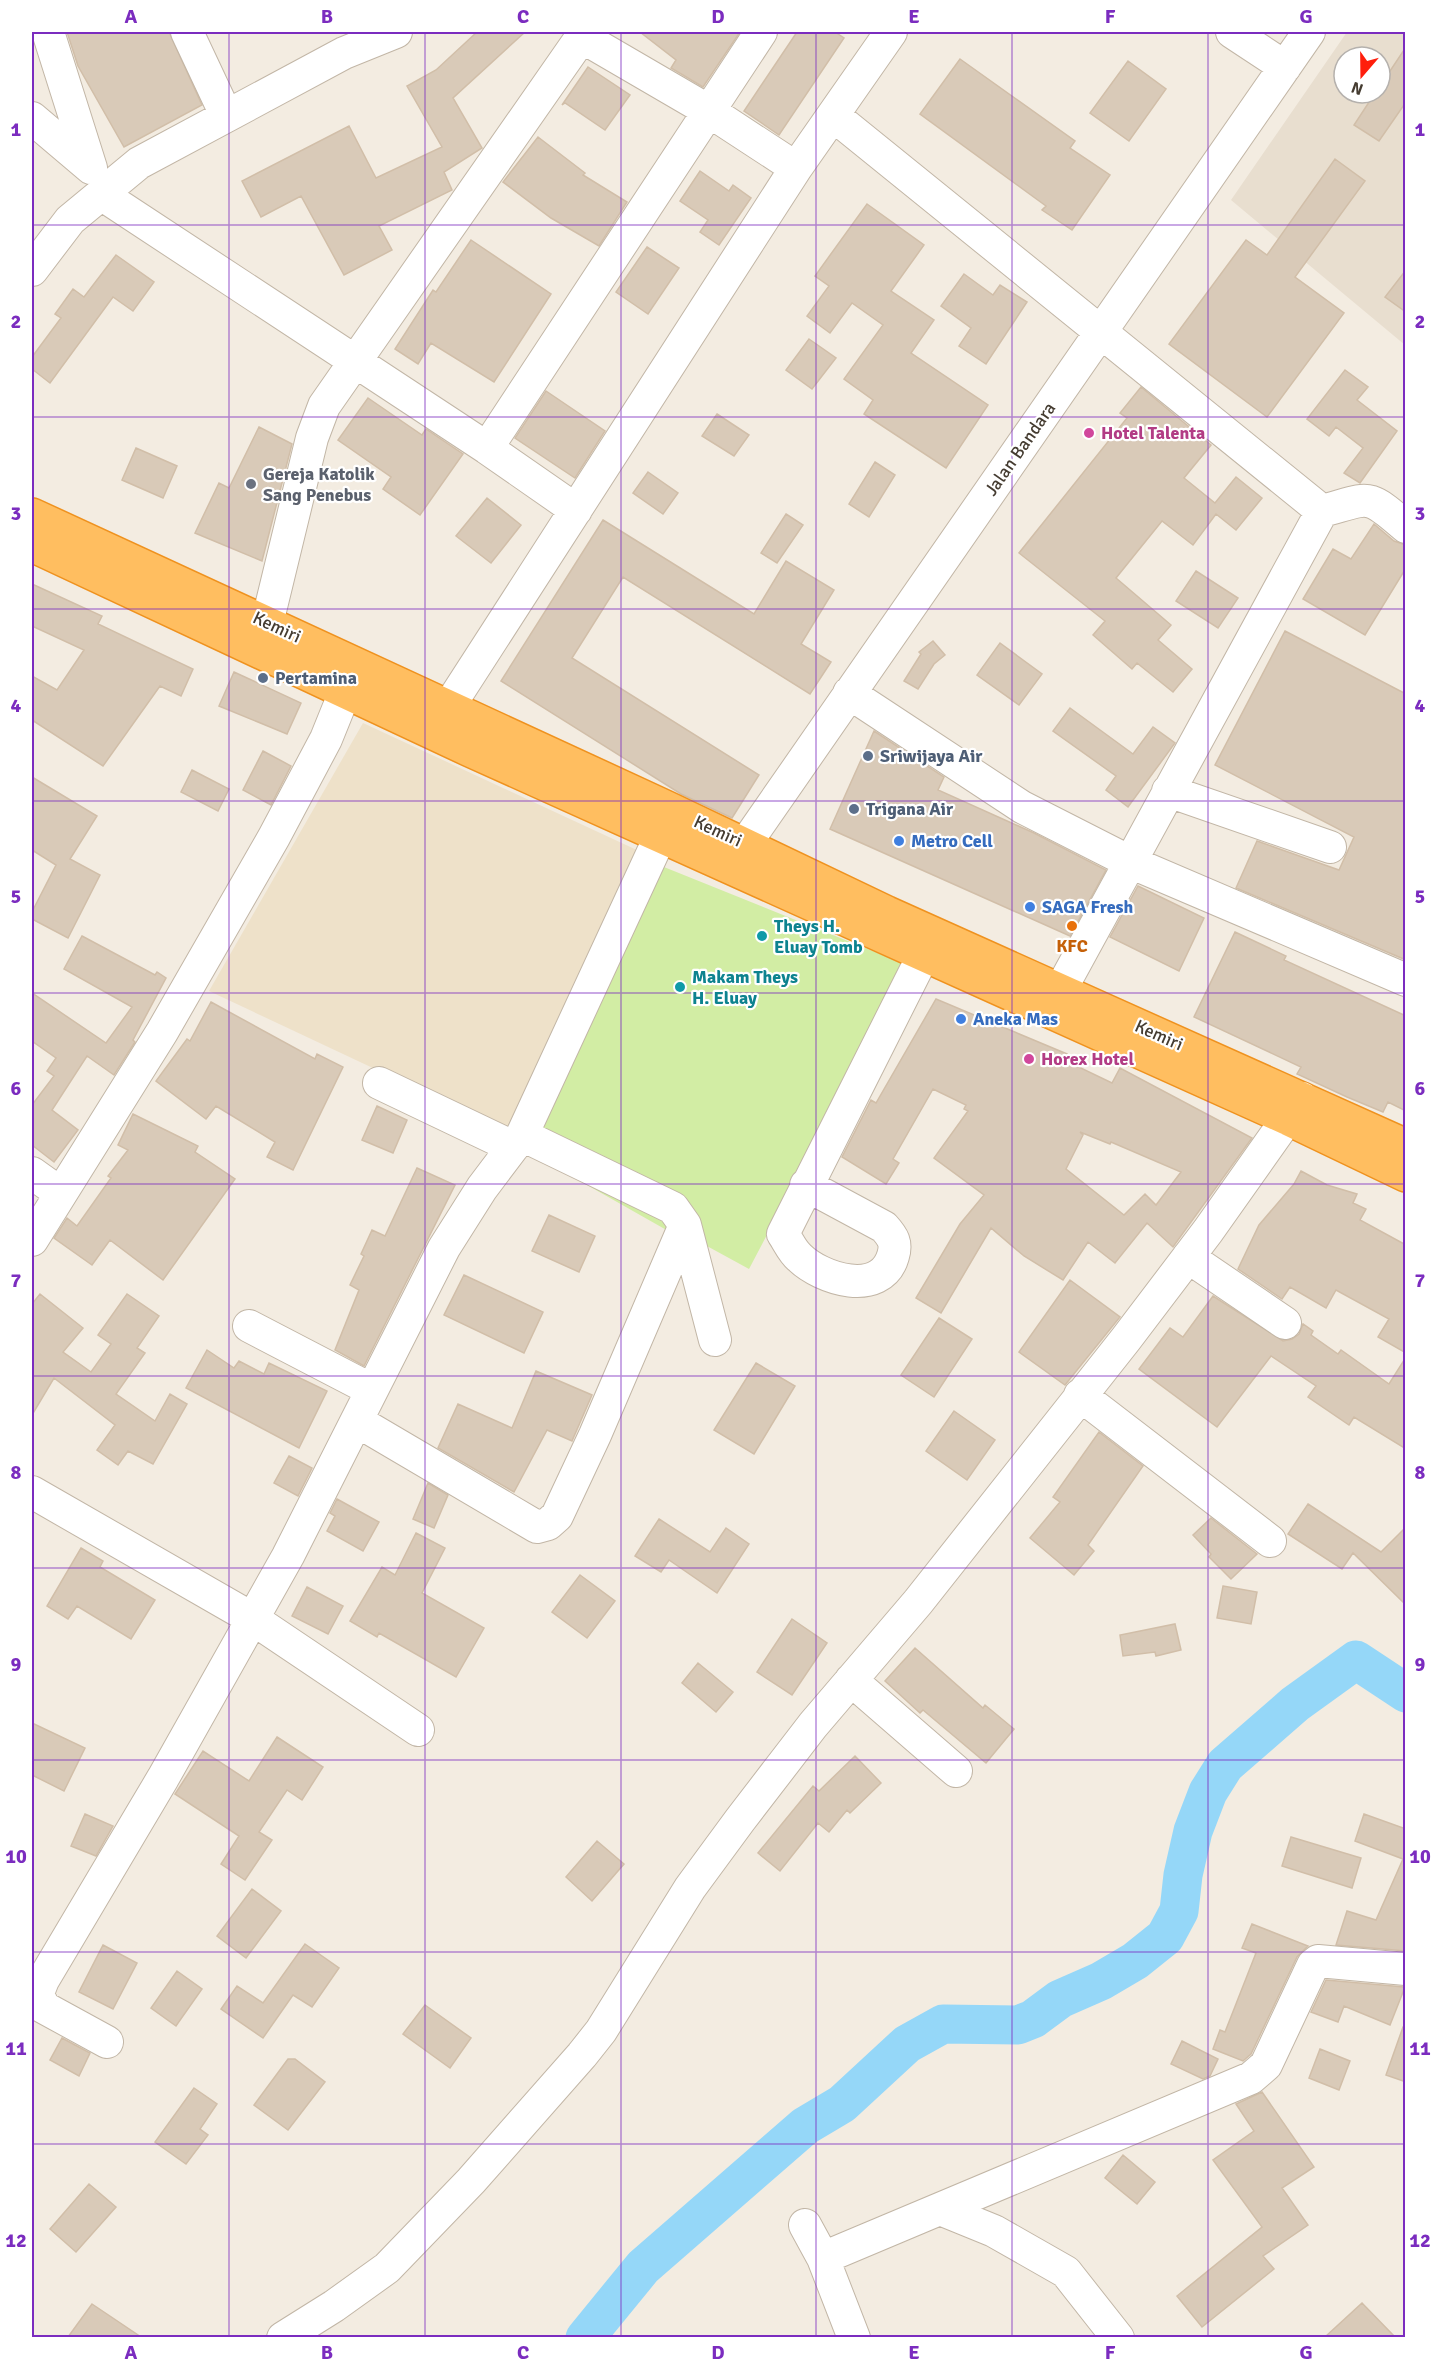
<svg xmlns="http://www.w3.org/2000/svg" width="1437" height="2369" font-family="Signika,sans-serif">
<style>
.residential{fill:#e8decf;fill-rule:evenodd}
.education{fill:#eee1c9}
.green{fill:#d2eda4}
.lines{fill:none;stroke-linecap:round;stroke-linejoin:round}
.river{stroke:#95d7f8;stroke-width:39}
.building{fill:#d9cab8;stroke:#d1bea8;stroke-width:1.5;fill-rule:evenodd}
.minor-casing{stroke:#c2b6a6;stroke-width:34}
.highway-casing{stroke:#ef921f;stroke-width:36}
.minor{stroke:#fff;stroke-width:32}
.highway{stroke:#ffbe60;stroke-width:33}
.grid{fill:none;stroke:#7b2cbf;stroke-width:1.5;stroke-opacity:0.55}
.hotel-dot{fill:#d1479c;stroke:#fff;stroke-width:2}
.worship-dot{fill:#6b7280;stroke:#fff;stroke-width:2}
.service-dot{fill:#5c6f8a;stroke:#fff;stroke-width:2}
.shop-dot{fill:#3f7fe0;stroke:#fff;stroke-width:2}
.food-dot{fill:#e8710a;stroke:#fff;stroke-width:2}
.culture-dot{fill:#0f9aa8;stroke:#fff;stroke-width:2}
.labels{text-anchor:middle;stroke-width:4.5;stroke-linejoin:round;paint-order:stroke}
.hotel-label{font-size:18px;font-weight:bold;fill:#b23c85;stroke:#fff;text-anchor:start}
.street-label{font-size:18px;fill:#453c31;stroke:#fff}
.worship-label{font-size:18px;font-weight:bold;fill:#5b616d;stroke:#fff;text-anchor:start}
.service-label{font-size:18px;font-weight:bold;fill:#4e5e75;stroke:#fff;text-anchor:start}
.shop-label{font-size:18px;font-weight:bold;fill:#366cbe;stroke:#fff;text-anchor:start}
.culture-label{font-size:18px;font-weight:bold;fill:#0d838f;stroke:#fff;text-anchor:start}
.food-label{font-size:18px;font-weight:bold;fill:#c56008;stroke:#fff}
.neatline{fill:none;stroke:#7b2cbf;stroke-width:2}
.grid-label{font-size:20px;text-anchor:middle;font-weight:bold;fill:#7b2cbf}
</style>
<rect width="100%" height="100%" fill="#f3ece1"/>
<!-- residential -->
<path class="residential" d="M 1347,32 L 1405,32 L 1405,345 L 1231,200 ZM 1344,57 L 1380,57 L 1380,93 L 1344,93 Z"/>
<!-- education -->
<path class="education" d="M 363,723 L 639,851 L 509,1132 L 209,991 Z"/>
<!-- green -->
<path class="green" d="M 654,863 L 905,964 L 858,1062 L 749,1269 L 685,1234 L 670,1232 L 527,1151 Z"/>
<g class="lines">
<!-- river -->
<path class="river" d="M 585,2338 L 643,2267 L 805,2126 L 842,2104 L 907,2044 L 943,2024 L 1018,2025 L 1033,2019 L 1060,1999 L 1101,1981 L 1135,1961 L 1165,1937 L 1179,1911 L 1183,1875 L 1193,1831 L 1208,1792 L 1225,1765 L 1295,1704 L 1356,1660 L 1406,1693"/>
</g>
<!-- building -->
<path class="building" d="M 67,32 L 169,32 L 202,105 L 124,147 L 78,66 Z
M 477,32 L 525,32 L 453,98 L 482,148 L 444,172 L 452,190 L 379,226 L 392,250 L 344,275 L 301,196 L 261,217 L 242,181 L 349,126 L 376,178 L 442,147 L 407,86 L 436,70 Z
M 640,32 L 740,32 L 703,87 L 671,68 L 676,60 Z
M 797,32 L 835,32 L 844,38 L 779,135 L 744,111 Z
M 1406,47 L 1406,102 L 1379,141 L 1354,125 L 1375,93 L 1380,93 L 1380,86 Z
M 960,59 L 1075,141 L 1070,148 L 1110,175 L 1072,230 L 1042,210 L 1046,206 L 920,114 Z
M 1128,61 L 1166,89 L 1129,141 L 1090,113 Z
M 588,67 L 630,95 L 605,130 L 565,103 L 562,105 Z
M 538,137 L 585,173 L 583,175 L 627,202 L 599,246 L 551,218 L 503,182 Z
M 1335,159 L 1365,181 L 1295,277 L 1344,313 L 1267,417 L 1169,344 L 1246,240 L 1267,255 Z
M 700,171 L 729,191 L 733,185 L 751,198 L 719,245 L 700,232 L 708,220 L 680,201 Z
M 867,204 L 924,245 L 891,291 L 934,320 L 911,353 L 988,405 L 946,468 L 864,414 L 873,400 L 844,379 L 883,325 L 852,303 L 830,333 L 807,316 L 829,286 L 815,276 Z
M 471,240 L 551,294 L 494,382 L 431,343 L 418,364 L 395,349 L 433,290 L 436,292 Z
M 647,247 L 679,268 L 648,314 L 616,292 Z
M 116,255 L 154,282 L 133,311 L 113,297 L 50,383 L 32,369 L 32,357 L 61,318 L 55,314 L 73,289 L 84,297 Z
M 1406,270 L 1406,312 L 1385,297 Z
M 964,274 L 993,295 L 1000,285 L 1027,302 L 986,364 L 959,346 L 971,328 L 941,306 Z
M 809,339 L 836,358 L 812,389 L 786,370 Z
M 1345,370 L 1368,387 L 1357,400 L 1397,431 L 1360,483 L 1344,473 L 1363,448 L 1336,427 L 1329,436 L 1307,419 Z
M 1141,387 L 1211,445 L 1184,478 L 1215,503 L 1236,477 L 1262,498 L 1236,530 L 1216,514 L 1193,545 L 1162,521 L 1116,578 L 1171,625 L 1158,640 L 1192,669 L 1173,692 L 1137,663 L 1132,669 L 1093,635 L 1105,621 L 1019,553 L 1127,418 L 1120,413 Z
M 546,391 L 605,431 L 575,478 L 515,438 Z
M 368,398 L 422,435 L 426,429 L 463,454 L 420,515 L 383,489 L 391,477 L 338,440 Z
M 717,414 L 749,435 L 734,456 L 702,436 Z
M 259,427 L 292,444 L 262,561 L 195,533 L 219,483 L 229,488 Z
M 136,448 L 177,466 L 163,498 L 122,480 Z
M 875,462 L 895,475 L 869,517 L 849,504 Z
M 648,472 L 678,493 L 663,514 L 633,493 Z
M 487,498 L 521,525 L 491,563 L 456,536 Z
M 786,514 L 803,525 L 777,563 L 761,553 Z
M 603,520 L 754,614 L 786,561 L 834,590 L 801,644 L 831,662 L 810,694 L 623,577 L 572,658 L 759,775 L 732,818 L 681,794 L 501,681 Z
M 1374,524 L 1394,541 L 1406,545 L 1406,568 L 1365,635 L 1303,599 L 1333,549 L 1351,559 Z
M 1196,571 L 1238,598 L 1218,628 L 1176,601 Z
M 32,584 L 102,616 L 98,624 L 193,669 L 181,696 L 160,686 L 103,766 L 32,720 L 32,676 L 57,690 L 84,650 L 32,626 Z
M 1285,631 L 1406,694 L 1406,960 L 1236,888 L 1257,841 L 1339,870 L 1354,837 L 1215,765 Z
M 933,641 L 945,655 L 934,664 L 918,689 L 904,681 L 921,654 L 919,652 Z
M 1000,643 L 1042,674 L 1019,705 L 977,675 Z
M 234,672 L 301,703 L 287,734 L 219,706 Z
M 1070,708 L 1133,754 L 1153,727 L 1175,743 L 1128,807 L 1106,790 L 1116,776 L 1053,731 Z
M 874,731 L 944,777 L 938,790 L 1034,833 L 1106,870 L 1070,936 L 830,829 Z
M 263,751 L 291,766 L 271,805 L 243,790 Z
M 192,770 L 229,789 L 218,811 L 181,792 Z
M 32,777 L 97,816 L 70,859 L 100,875 L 68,938 L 32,919 L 32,912 L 56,865 L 32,850 Z
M 1138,886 L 1204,918 L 1179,971 L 1110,937 Z
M 1235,932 L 1286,956 L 1284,960 L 1406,1016 L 1406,1111 L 1388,1102 L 1383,1112 L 1347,1097 L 1297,1074 L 1301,1067 L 1194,1017 Z
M 82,936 L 155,975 L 157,972 L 166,978 L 133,1040 L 135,1042 L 114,1075 L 87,1056 L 52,1110 L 78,1130 L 54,1162 L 32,1145 L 32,1105 L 54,1076 L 47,1071 L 56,1058 L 32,1041 L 32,993 L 106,1043 L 132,1007 L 64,969 Z
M 936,999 L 1067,1054 L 1064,1060 L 1112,1083 L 1120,1068 L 1252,1138 L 1173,1247 L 1147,1223 L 1115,1263 L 1088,1242 L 1063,1280 L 1024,1256 L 991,1228 L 941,1313 L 916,1298 L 960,1224 L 984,1195 L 934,1158 L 968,1111 L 964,1109 L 966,1105 L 933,1089 L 893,1159 L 899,1163 L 886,1184 L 842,1157 L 871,1100 L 876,1103 ZM 1080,1132 L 1110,1144 L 1111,1142 L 1181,1172 L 1156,1205 L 1145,1194 L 1124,1215 L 1066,1169 L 1083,1135 Z
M 211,1002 L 315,1059 L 317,1054 L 343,1067 L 293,1170 L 267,1157 L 275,1142 L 216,1106 L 206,1119 L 156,1081 L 187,1039 L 190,1041 Z
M 377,1106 L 407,1120 L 393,1153 L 362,1140 Z
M 133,1114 L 198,1146 L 195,1152 L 235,1179 L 163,1280 L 110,1240 L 92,1265 L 54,1238 L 67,1218 L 77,1226 L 111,1178 L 108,1176 L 128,1150 L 118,1145 Z
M 417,1168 L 455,1185 L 364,1366 L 335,1350 L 359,1290 L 350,1285 L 364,1256 L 361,1254 L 372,1230 L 385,1236 Z
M 1301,1171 L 1327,1185 L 1357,1194 L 1353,1203 L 1366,1209 L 1360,1220 L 1406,1245 L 1406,1353 L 1378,1337 L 1389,1319 L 1336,1290 L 1326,1308 L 1290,1287 L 1282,1299 L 1238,1269 L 1259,1225 L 1294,1184 Z
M 549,1215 L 595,1236 L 579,1272 L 532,1251 Z
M 464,1275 L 543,1312 L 524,1353 L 444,1315 Z
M 1070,1280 L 1120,1317 L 1065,1385 L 1019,1352 Z
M 40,1294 L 83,1328 L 63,1352 L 91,1372 L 111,1344 L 98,1335 L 127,1294 L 159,1316 L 137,1348 L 145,1353 L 116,1394 L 155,1421 L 170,1394 L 187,1404 L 153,1464 L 128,1451 L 118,1465 L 97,1450 L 115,1425 L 54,1378 L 32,1415 L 32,1304 Z
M 1213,1296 L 1283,1341 L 1292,1339 L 1299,1334 L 1303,1324 L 1313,1331 L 1311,1335 L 1338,1354 L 1341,1350 L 1389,1384 L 1406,1357 L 1406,1449 L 1354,1417 L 1349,1425 L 1308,1397 L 1316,1386 L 1271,1356 L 1217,1427 L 1139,1369 L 1170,1328 L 1183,1337 Z
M 939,1318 L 972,1339 L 934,1397 L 901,1375 Z
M 207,1350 L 234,1368 L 239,1361 L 264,1374 L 269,1363 L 327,1391 L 299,1448 L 186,1388 Z
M 756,1363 L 795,1386 L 754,1454 L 714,1430 Z
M 536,1371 L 592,1395 L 572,1441 L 547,1430 L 514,1492 L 438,1448 L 458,1404 L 512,1428 Z
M 954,1411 L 995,1440 L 967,1480 L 926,1451 Z
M 1099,1432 L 1143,1466 L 1088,1545 L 1094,1551 L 1074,1575 L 1030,1538 L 1060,1502 L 1053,1497 Z
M 289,1456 L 312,1468 L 298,1496 L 274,1483 Z
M 428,1483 L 448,1495 L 434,1528 L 413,1519 Z
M 337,1499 L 379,1522 L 363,1551 L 327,1531 L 335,1516 L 330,1513 Z
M 1308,1504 L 1381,1552 L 1406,1527 L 1406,1605 L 1353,1553 L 1342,1569 L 1288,1534 Z
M 1211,1518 L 1257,1554 L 1231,1579 L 1209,1557 L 1211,1554 L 1193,1535 Z
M 659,1519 L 710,1552 L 726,1528 L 749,1544 L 717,1593 L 669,1560 L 661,1572 L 635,1556 Z
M 416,1533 L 445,1548 L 422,1593 L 484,1628 L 456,1677 L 379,1633 L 377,1637 L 350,1621 L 382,1567 L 395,1575 Z
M 81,1548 L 103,1561 L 100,1567 L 155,1600 L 131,1639 L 77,1606 L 68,1619 L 47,1606 Z
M 580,1575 L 615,1601 L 587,1638 L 552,1612 Z
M 1223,1586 L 1257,1592 L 1251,1624 L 1217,1618 Z
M 307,1587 L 343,1606 L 328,1634 L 292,1616 Z
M 792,1619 L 827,1643 L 792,1695 L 757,1672 Z
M 1175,1624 L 1181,1650 L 1156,1656 L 1155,1652 L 1123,1656 L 1120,1635 Z
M 915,1648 L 983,1708 L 985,1705 L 1014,1729 L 986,1763 L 923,1710 L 920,1713 L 885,1681 Z
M 698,1663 L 733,1692 L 716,1712 L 682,1683 Z
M 32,1723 L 85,1748 L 64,1791 L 32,1775 Z
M 277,1737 L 323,1767 L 302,1800 L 287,1790 L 259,1832 L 272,1840 L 245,1880 L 221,1864 L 239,1836 L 175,1794 L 203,1751 L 249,1781 Z
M 855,1756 L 881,1783 L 850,1813 L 847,1810 L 829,1832 L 818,1823 L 780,1871 L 758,1853 L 813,1786 L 819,1791 Z
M 85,1814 L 113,1826 L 96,1856 L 71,1846 Z
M 1364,1814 L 1406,1829 L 1406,1951 L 1336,1945 L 1347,1911 L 1376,1920 L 1403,1859 L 1355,1841 Z
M 1291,1837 L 1361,1858 L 1352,1888 L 1282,1866 Z
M 597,1841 L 624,1864 L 592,1901 L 566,1877 Z
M 252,1889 L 281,1911 L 246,1958 L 217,1936 Z
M 1252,1924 L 1308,1946 L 1297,1957 L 1251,2054 L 1243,2061 L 1213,2049 L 1220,2030 L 1225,2032 L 1256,1953 L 1242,1948 Z
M 305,1944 L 339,1968 L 312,2007 L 293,1995 L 263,2038 L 221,2009 L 237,1986 L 263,2003 Z
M 103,1945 L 137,1963 L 113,2009 L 79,1992 Z
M 177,1971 L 202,1989 L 176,2026 L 151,2008 Z
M 1326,1980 L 1404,1987 L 1405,1987 L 1390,2025 L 1344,2006 L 1338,2022 L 1311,2012 Z
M 425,2005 L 471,2038 L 450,2068 L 403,2034 Z
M 1403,2027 L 1406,2027 L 1406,2082 L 1386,2075 Z
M 62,2038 L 90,2053 L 79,2076 L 50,2060 Z
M 1182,2041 L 1218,2059 L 1210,2076 L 1203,2079 L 1171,2064 Z
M 1320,2049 L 1350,2061 L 1339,2090 L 1309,2078 Z
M 288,2059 L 295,2059 L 325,2082 L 288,2130 L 254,2105 Z
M 194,2088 L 217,2104 L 200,2129 L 208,2135 L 186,2164 L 155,2142 Z
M 1262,2092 L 1314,2167 L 1282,2188 L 1308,2225 L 1263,2256 L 1274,2269 L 1202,2327 L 1177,2296 L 1262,2227 L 1213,2160 L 1254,2131 L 1236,2104 Z
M 1123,2155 L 1155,2182 L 1137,2204 L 1105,2178 Z
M 89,2184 L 116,2207 L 76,2252 L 50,2229 Z
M 1362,2303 L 1395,2337 L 1325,2337 Z
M 92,2304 L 141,2337 L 68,2337 Z"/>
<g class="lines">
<defs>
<path id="minor" d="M 48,32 L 91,168
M 187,32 L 226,115
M 1232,32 L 1285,67
M 582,37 L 709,111 L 796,168
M 834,116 L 1322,511
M 32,118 L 91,168
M 101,194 L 487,448 L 576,510
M 32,270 L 70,220 L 139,163 L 344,53 L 396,32
M 487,448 L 761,32
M 261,648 L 312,438 L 324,406 L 585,32
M 849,693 L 1022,807 L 1130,862 L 1406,980
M 435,728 L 796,168 L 891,32
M 1168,791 L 1330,847
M 730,866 L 1309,32
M 1049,1011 L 1322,511 C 1371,498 1366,492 1406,527
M 379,1083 L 513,1147
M 522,1135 L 673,1208 L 685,1225 L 715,1340
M 32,1173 L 60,1193
M 806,1185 L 884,1227 C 893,1237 897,1243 893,1256 C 881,1298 821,1279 799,1257 C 792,1251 788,1241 783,1234 L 923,956
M 32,1240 L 162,1032 L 274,837 L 326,739 L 345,692
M 1188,1257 L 1285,1323
M 249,1326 L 372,1390
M 1080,1395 L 1270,1541
M 357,1421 L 537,1527 L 548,1524 L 557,1516 L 595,1435 L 685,1225
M 32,1492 L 253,1619 L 418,1730
M 851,1680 L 956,1771
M 107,2042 L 43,2007 L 38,1993 L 43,1980 L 163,1778 L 288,1556 L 444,1248 L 482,1188 L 522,1135 L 660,837
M 940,2209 L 994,2231 L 1066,2272 L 1118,2338
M 805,2225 L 823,2258 L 854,2338
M 823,2258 L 1251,2078 L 1266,2065 L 1313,1965 L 1318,1961 L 1406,1969
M 283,2338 L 334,2306 L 387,2268 L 471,2181 L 582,2055 L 601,2031 L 690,1888 L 740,1820 L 813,1725 L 918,1602 L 1126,1339 L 1208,1231 L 1302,1098"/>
<path id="highway" d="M 32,515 L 665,807 L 887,913 L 1406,1146
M 32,545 L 470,750 L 1289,1119 L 1406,1175"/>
</defs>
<!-- minor casing -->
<use href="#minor" class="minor-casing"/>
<!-- highway casing -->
<use href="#highway" class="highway-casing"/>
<!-- minor -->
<use href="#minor" class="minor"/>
<!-- highway -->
<use href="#highway" class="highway"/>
</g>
<!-- grid -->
<path class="grid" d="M 229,32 L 229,2338M 425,32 L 425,2338M 621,32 L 621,2338M 816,32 L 816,2338M 1012,32 L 1012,2338M 1208,32 L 1208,2338M 32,225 L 1406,225M 32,417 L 1406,417M 32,609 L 1406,609M 32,801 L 1406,801M 32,993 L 1406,993M 32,1184 L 1406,1184M 32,1376 L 1406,1376M 32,1568 L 1406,1568M 32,1760 L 1406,1760M 32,1952 L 1406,1952M 32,2144 L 1406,2144"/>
<!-- markers -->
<g class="hotel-dot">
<circle cx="1089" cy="433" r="6"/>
<circle cx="1029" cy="1059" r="6"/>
</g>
<circle class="worship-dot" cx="251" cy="484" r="6"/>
<g class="service-dot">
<circle cx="263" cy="678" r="6"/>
<circle cx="868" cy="756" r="6"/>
<circle cx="854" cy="809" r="6"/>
</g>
<g class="shop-dot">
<circle cx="899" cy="841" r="6"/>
<circle cx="1030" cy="907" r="6"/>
<circle cx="961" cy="1019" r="6"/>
</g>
<circle class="food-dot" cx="1072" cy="926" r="6"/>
<g class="culture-dot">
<circle cx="762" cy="936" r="6"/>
<circle cx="680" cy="987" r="6"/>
</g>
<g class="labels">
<!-- hotel labels -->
<g class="hotel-label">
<text x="1101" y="439">Hotel Talenta</text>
<text x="1041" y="1065">Horex Hotel</text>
</g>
<!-- street labels -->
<g class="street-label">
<text transform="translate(1020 449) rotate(-55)" y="6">Jalan Bandara</text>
<text transform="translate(277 627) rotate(25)" y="6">Kemiri</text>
<text transform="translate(718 831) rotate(25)" y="6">Kemiri</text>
<text transform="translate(1159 1035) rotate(24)" y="6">Kemiri</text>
</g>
<!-- worship labels -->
<g class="worship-label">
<text x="263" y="480">Gereja Katolik<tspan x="263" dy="21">Sang Penebus</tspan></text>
</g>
<!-- service labels -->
<g class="service-label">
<text x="275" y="684">Pertamina</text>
<text x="880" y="762">Sriwijaya Air</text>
<text x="866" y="815">Trigana Air</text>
</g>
<!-- shop labels -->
<g class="shop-label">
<text x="911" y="847">Metro Cell</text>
<text x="1042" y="913">SAGA Fresh</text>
<text x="973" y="1025">Aneka Mas</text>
</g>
<!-- culture labels -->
<g class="culture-label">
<text x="774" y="932">Theys H.<tspan x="774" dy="21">Eluay Tomb</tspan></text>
<text x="692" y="983">Makam Theys<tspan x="692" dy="21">H. Eluay</tspan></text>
</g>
<!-- food labels -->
<g class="food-label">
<text x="1072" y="952">KFC</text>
</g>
</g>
<!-- border -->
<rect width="1437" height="2369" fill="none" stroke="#ffffff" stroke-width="66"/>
<!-- north arrow -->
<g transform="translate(1362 75) rotate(200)"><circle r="28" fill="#ffffff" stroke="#b5b1ad" stroke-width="1.5"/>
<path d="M0-4.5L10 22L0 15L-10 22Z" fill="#ff1e0c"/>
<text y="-9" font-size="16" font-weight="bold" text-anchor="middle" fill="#453c31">N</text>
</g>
<rect x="33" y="33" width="1371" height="2303" class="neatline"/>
<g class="grid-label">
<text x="131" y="23">A</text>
<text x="327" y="23">B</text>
<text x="523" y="23">C</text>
<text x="718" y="23">D</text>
<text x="914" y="23">E</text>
<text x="1110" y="23">F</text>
<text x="1306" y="23">G</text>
<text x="16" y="136">1</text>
<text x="1420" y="136">1</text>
<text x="16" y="328">2</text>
<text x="1420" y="328">2</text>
<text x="16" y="520">3</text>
<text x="1420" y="520">3</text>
<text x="16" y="712">4</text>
<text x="1420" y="712">4</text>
<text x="16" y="903">5</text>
<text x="1420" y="903">5</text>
<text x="16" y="1095">6</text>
<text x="1420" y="1095">6</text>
<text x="16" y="1287">7</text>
<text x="1420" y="1287">7</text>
<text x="16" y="1479">8</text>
<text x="1420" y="1479">8</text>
<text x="16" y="1671">9</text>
<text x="1420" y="1671">9</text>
<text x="16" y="1863">10</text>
<text x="1420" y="1863">10</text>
<text x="16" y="2055">11</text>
<text x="1420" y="2055">11</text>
<text x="16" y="2247">12</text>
<text x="1420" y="2247">12</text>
<text x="131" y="2359">A</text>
<text x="327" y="2359">B</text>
<text x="523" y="2359">C</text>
<text x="718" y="2359">D</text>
<text x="914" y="2359">E</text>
<text x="1110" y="2359">F</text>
<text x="1306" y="2359">G</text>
</g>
</svg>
